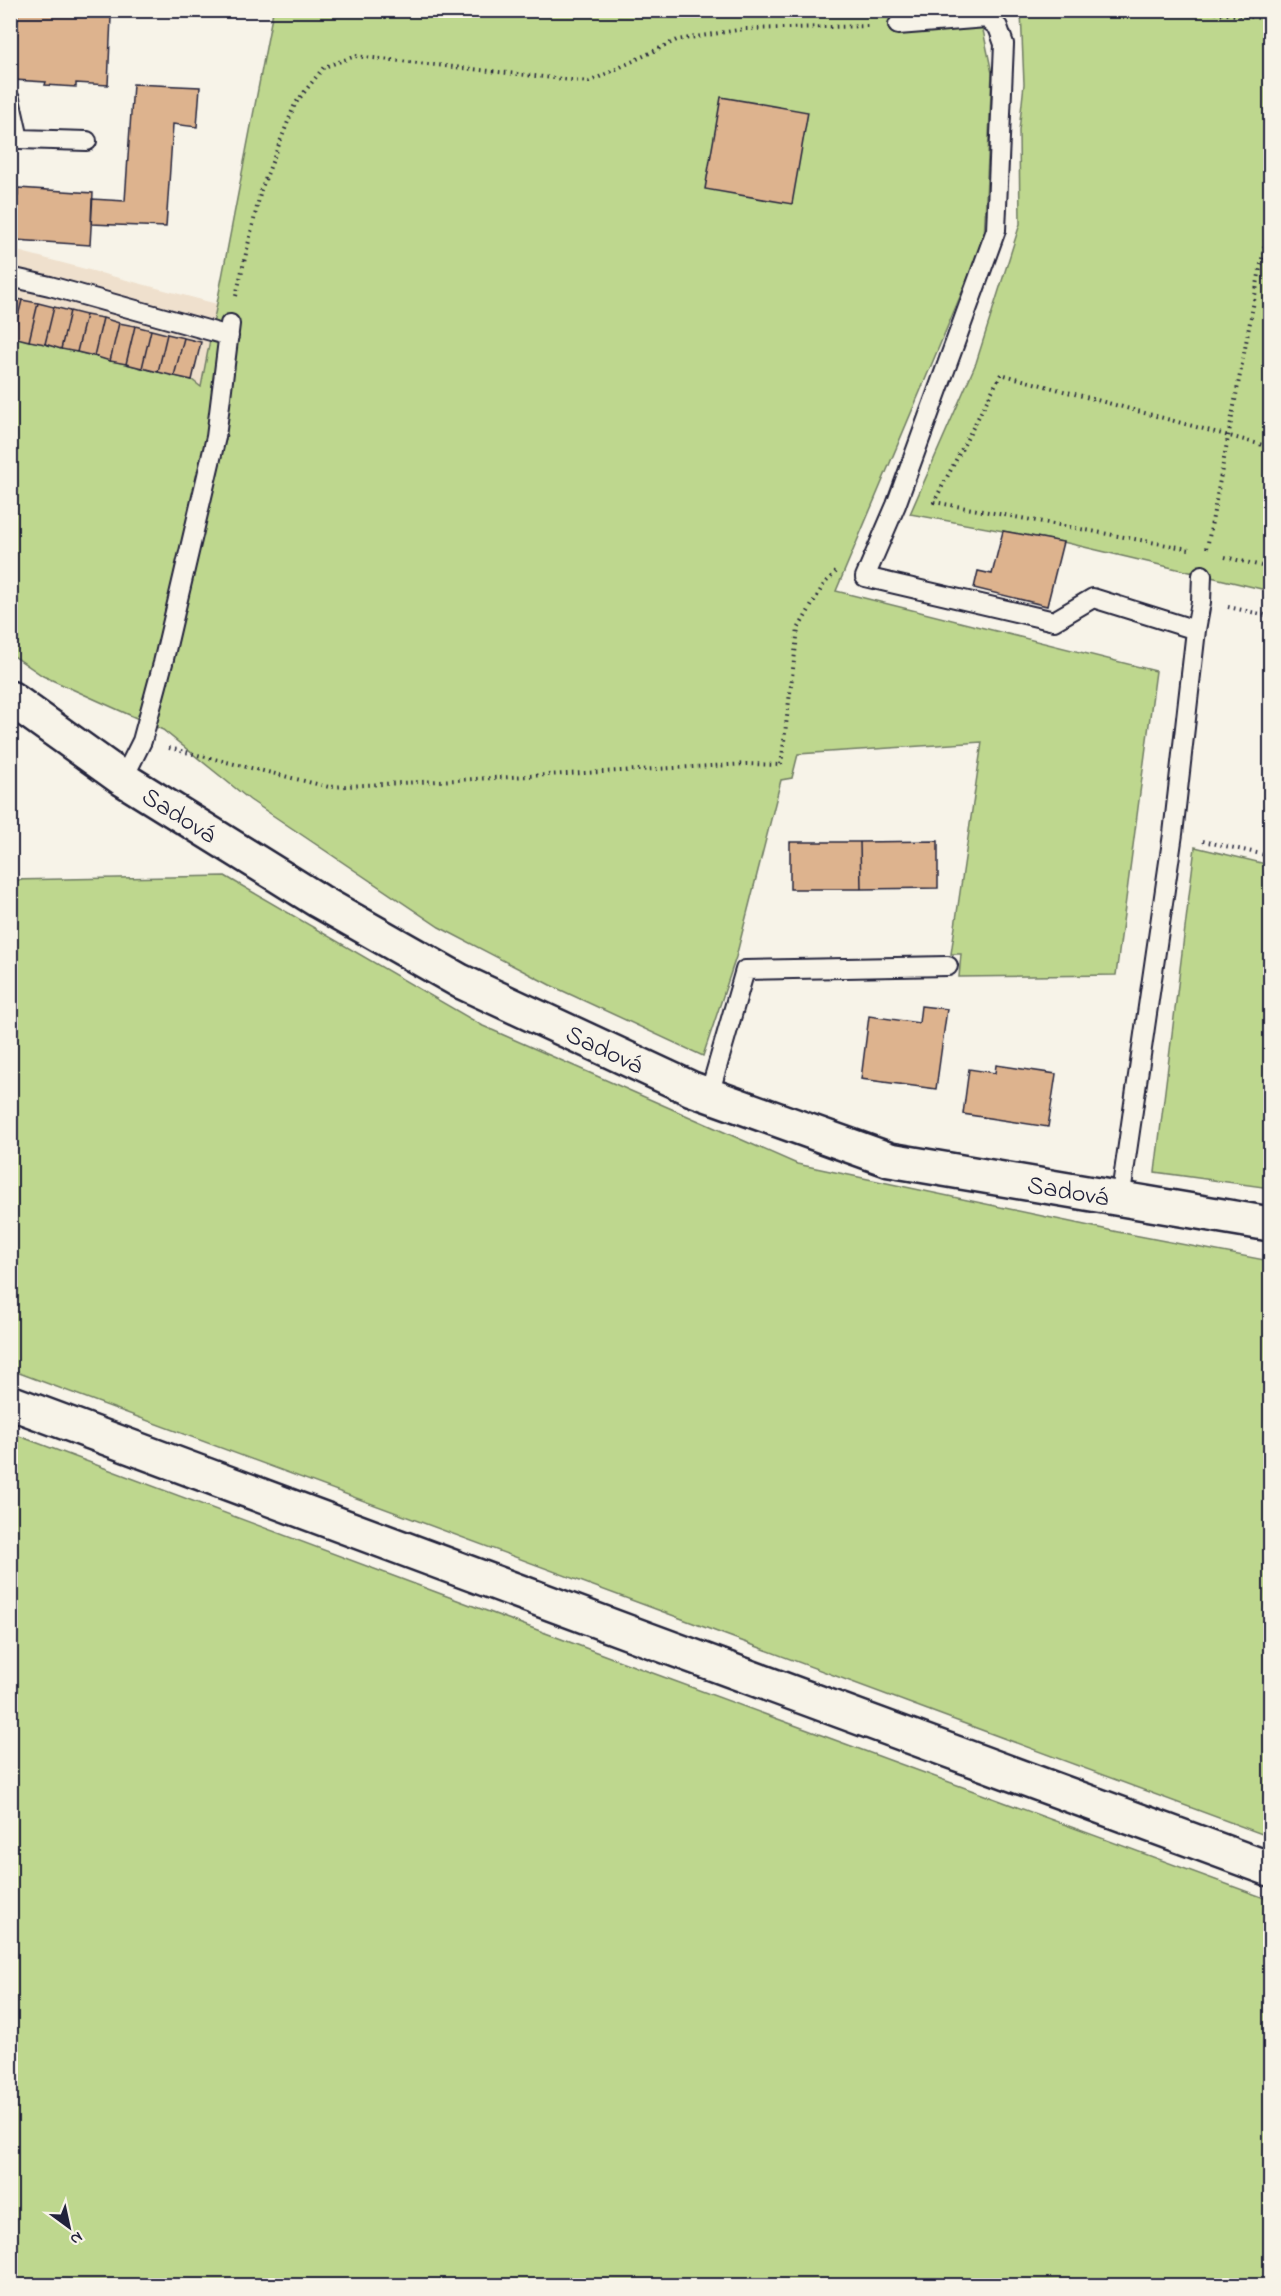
<svg xmlns="http://www.w3.org/2000/svg" width="1281" height="2296" font-family="'Indie Flower',sans-serif">
<style>
.built{fill:#efe0cd}
.green{fill:#bed78e;stroke:#707c64;stroke-width:1.5}
.building{fill:#ddb38e;stroke:#22223b;stroke-width:1.5}
.lines{fill:none;stroke-linecap:round;stroke-linejoin:round}
.service-casing{stroke:#22223b;stroke-width:22}
.minor-casing{stroke:#22223b;stroke-width:38}
.secondary-casing{stroke:#22223b;stroke-width:38}
.path{stroke:#22223b;stroke-width:4;stroke-dasharray:1.5 4.5;stroke-linecap:butt}
.service{stroke:#f7f3e8;stroke-width:18}
.minor{stroke:#f7f3e8;stroke-width:33}
.secondary{stroke:#f7f3e8;stroke-width:33}
.labels{text-anchor:middle;stroke-width:5;stroke-linejoin:round;paint-order:stroke}
.street-label{font-size:26px;fill:#22223b;stroke:#f7f3e8}
</style>
<rect width="100%" height="100%" fill="#f7f3e8"/>
<filter id="ink" filterUnits="userSpaceOnUse"><feTurbulence type="fractalNoise" baseFrequency=".0167" numOctaves="2"/><feDisplacementMap in="SourceGraphic" scale="12" xChannelSelector="R" yChannelSelector="G"/><feConvolveMatrix kernelMatrix="1 2 1 2 8 2 1 2 1" color-interpolation-filters="sRGB"/></filter>
<g filter="url(#ink)">
<!-- built -->
<path class="built" d="M 10,249 L 217,304 L 201,388 L 192,380 L 11,336 Z"/>
<!-- green -->
<path class="green" d="M 273,11 L 979,11 L 992,73 L 984,240 L 836,591 L 1156,671 L 1116,975 L 959,977 L 961,954 L 951,954 L 982,742 L 798,754 L 792,778 L 781,780 L 736,957 L 703,1056 L 550,985 L 439,927 L 250,800 L 163,730 L 43,676 L 11,654 L 11,336 L 192,380 L 201,387 Z
M 1021,11 L 1270,11 L 1270,591 L 1063,542 L 910,514 L 976,363 L 1020,224 L 1019,131 L 1024,84 Z
M 1195,847 L 1270,865 L 1270,1188 L 1155,1172 Z
M 225,876 L 483,1026 L 797,1164 L 1118,1232 L 1270,1261 L 1270,1837 L 11,1370 L 11,880 Z
M 11,1433 L 639,1668 L 1270,1900 L 1270,2285 L 11,2285 Z"/>
<!-- building -->
<path class="building" d="M 18,12 L 111,17 L 108,85 L 76,83 L 76,87 L 45,85 L 46,82 L 14,80 Z
M 133,84 L 200,87 L 197,127 L 173,124 L 166,227 L 91,224 L 92,199 L 125,201 Z
M 721,97 L 808,112 L 792,204 L 705,189 Z
M 18,188 L 93,193 L 90,245 L 15,240 L 15,235 L 10,235 L 10,196 L 18,196 Z
M 10,297 L 22,300 L 13,337 L 10,336 Z
M 22,300 L 38,303 L 29,341 L 13,337 Z
M 38,303 L 54,307 L 45,344 L 29,341 Z
M 54,307 L 70,311 L 61,349 L 45,344 Z
M 70,311 L 86,315 L 77,352 L 61,349 Z
M 86,315 L 103,318 L 94,356 L 77,352 Z
M 103,318 L 119,323 L 110,361 L 94,356 Z
M 119,323 L 135,326 L 126,364 L 110,361 Z
M 135,326 L 151,330 L 142,368 L 126,364 Z
M 151,330 L 167,334 L 158,372 L 142,368 Z
M 167,334 L 184,338 L 174,376 L 158,372 Z
M 184,338 L 201,342 L 192,380 L 174,376 Z
M 1003,531 L 1063,542 L 1047,606 L 974,588 L 978,571 L 992,574 Z
M 938,841 L 938,888 L 861,889 L 860,842 Z
M 790,842 L 860,842 L 861,889 L 790,889 Z
M 921,1006 L 947,1009 L 936,1089 L 861,1079 L 869,1016 L 919,1023 Z
M 996,1065 L 1056,1074 L 1048,1127 L 963,1114 L 969,1069 L 995,1073 Z"/>
<g class="lines">
<defs>
<path id="service" d="M 898,25 L 986,18 L 998,27 L 1004,44 L 996,230 L 896,505 L 865,577 L 1054,621 L 1093,598 L 1196,630
M 10,99 L 19,139 L 87,141
M 10,277 L 50,286 L 229,336
M 123,779 L 142,741 L 163,663 L 216,437 L 230,324
M 709,1095 L 745,970 L 948,966
M 1120,1200 L 1173,834 L 1196,630 L 1201,602 L 1202,575"/>
<g id="minor">
<path id="s1" d="M 10,698 L 123,779 L 319,901 L 460,981 L 692,1089 L 890,1160 L 1270,1224"/>
</g>
<path id="secondary" d="M 10,1402 L 649,1640 L 1270,1869"/>
</defs>
<!-- service casing -->
<use href="#service" class="service-casing"/>
<!-- minor casing -->
<use href="#minor" class="minor-casing"/>
<!-- secondary casing -->
<use href="#secondary" class="secondary-casing"/>
<!-- path -->
<path class="path" d="M 1191,10 L 1270,19
M 236,296 L 261,190 L 295,104 L 324,67 L 355,56 L 589,82 L 677,40 L 744,29 L 870,26
M 1207,548 L 1269,222
M 1189,549 L 934,502 L 1001,374 L 1270,447
M 1225,557 L 1270,568
M 1228,607 L 1270,616
M 169,748 L 329,787 L 747,764 L 781,765 L 798,629 L 824,584 L 836,572
M 1203,841 L 1270,856"/>
<!-- service -->
<use href="#service" class="service"/>
<!-- minor -->
<use href="#minor" class="minor"/>
<!-- secondary -->
<use href="#secondary" class="secondary"/>
</g>
</g>
<g class="labels">
<!-- street labels -->
<g class="street-label">
<text dy="9" stroke="none"><textPath href="#s1" startOffset="206">Sadová</textPath></text>
<text dy="9" stroke="none"><textPath href="#s1" startOffset="692">Sadová</textPath></text>
<text dy="9" stroke="none"><textPath href="#s1" startOffset="1179">Sadová</textPath></text>
</g>
</g>
<!-- margin -->
<rect width="1281" height="2296" fill="none" stroke="#f7f3e8" stroke-width="36"/>
<rect x="18" y="18" width="1245" height="2260" fill="none" stroke="#22223b" stroke-width="2" filter="url(#ink)"/>
<!-- north arrow -->
<g transform="translate(69 2227) rotate(147)" stroke="#f7f3e8" stroke-width="4.5" paint-order="stroke">
<path d="M0-4.5L10 22L0 15L-10 22Z" fill="#22223b"/>
<text y="-9" font-size="16" font-weight="bold" text-anchor="middle" fill="#22223b">N</text>
</g>
</svg>
